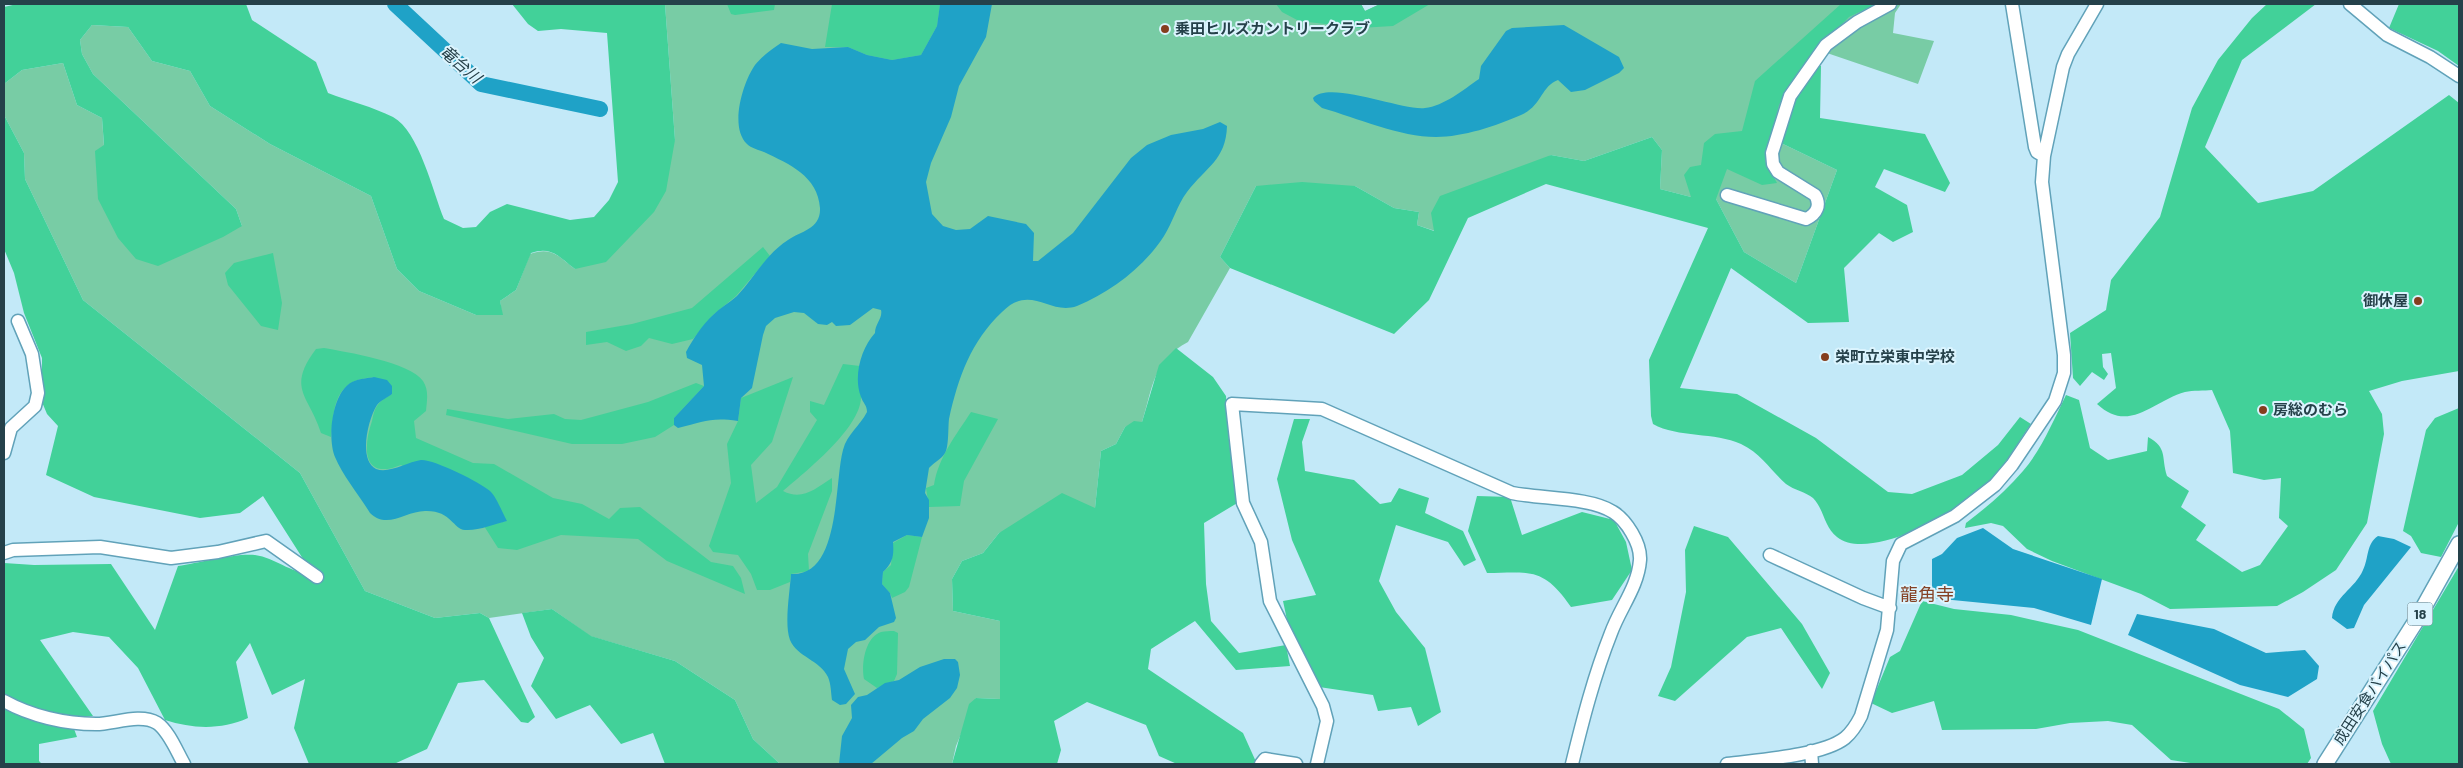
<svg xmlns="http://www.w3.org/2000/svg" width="2463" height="768" font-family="Barlow,'Noto Sans JP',sans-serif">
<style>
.green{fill:#78cca5}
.forest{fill:#42d199}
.water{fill:#1fa2c7}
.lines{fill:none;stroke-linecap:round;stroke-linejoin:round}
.river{stroke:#1fa2c7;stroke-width:16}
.minor-casing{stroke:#61a2b9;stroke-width:15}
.major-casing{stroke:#61a2b9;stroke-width:18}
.minor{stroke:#fff;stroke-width:12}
.major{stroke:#fff;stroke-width:15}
.poi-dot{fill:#853e1e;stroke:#dbf4fe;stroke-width:2}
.labels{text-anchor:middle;stroke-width:4;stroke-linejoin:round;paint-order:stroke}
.shield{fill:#dbf4fe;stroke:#5c7780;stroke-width:1}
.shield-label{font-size:14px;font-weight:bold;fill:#25414a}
.poi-label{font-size:15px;font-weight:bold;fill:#25414a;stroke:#dbf4fe;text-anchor:start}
.street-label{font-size:15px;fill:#25414a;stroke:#dbf4fe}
.water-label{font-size:16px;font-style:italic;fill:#253f48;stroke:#dbf4fe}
.quarter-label{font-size:18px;fill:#854226;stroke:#dbf4fe}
</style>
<rect width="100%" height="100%" fill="#c3e9f8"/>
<!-- green -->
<path class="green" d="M 665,4 L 1361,4 L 1365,11 L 1380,4 L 1901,4 L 1895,13 L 1893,33 L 1934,41 L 1918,84 L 1827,53 L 1816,65 L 1781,143 L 1837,170 L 1796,283 L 1744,252 L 1716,199 L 1691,197 L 1660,189 L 1662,150 L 1652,137 L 1584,161 L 1551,155 L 1435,231 L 1417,225 L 1419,212 L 1394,208 L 1355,186 L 1256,186 L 1220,257 L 1230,268 L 1188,342 C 1153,360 1153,387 1142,422 L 1125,427 L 1116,444 L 1101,451 L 1095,508 L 999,533 L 983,553 L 962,561 L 952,579 L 953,611 L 1000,621 L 1000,699 L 976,698 L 956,746 L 952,764 L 780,764 L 753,739 L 735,700 L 675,661 L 590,636 L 552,609 L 489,618 L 480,613 L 435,618 L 365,591 L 300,473 L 83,300 L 25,179 L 24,153 L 4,115 L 4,84 L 22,70 L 63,63 L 77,105 L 102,118 L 104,146 L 242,226 L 236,209 L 93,74 L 82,54 L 80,40 L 92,25 L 128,27 L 152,61 L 190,71 L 210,106 L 270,144 L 371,196 L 397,269 L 419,291 L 476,315 L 502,315 L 500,301 L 516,290 L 530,254 C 552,246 559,257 575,269 L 675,140 Z"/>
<!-- forest -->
<path class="forest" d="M 17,4 L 246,4 L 252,20 L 316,62 L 328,93 C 349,101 373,107 393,117 C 419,131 433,192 444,219 L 463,228 L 476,227 L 490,212 L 507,204 L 570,220 L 594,217 L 609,200 L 618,182 L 607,33 L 561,29 L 538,31 L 528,24 L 512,4 L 665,4 L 675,140 L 666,191 L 654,212 L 606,262 L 575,269 C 559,257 552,246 531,253 L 516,290 L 500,301 L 503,315 L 476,315 L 419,291 L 397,269 L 371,196 L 270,144 L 210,106 L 190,71 L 152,61 L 128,27 L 92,25 L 80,40 L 82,54 L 93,74 L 236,209 L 242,226 L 223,237 L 158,266 L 136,259 L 118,238 L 98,199 L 95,151 L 104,145 L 102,118 L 77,105 L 63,63 L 22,70 L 4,84 L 4,7 Z
M 727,4 L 775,4 L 774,10 L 735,15 L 731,14 Z
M 832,4 L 940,4 L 937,26 L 921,55 L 892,60 L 867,55 L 848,47 L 825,47 Z
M 1276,4 L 1361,4 L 1365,11 L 1380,4 L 1430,4 L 1393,26 L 1360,28 L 1299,21 L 1282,12 Z
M 1841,4 L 1876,4 L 1849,17 L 1808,59 L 1779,105 L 1765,161 L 1777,183 L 1762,185 L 1727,169 L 1716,199 L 1744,252 L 1796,283 L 1837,170 L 1781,143 L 1792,104 L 1816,65 L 1821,66 L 1820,118 L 1925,134 L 1950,183 L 1945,192 L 1884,169 L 1875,187 L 1907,205 L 1913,232 L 1893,242 L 1879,233 L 1844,268 L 1849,322 L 1808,323 L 1731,268 L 1680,388 L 1737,394 L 1816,438 L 1888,492 L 1912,494 L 1962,475 L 1998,445 L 2020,417 L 2031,424 C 2019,441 2008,462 1994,476 C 1986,485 1976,495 1966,502 C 1940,521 1866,560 1837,537 C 1824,527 1824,509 1813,498 C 1806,492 1794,490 1786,484 C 1771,471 1762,454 1741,444 C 1715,432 1678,438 1653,424 L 1651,416 L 1649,360 L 1708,228 L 1546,184 L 1468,218 L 1429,300 L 1394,334 L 1230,268 L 1220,257 L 1256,186 L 1302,182 L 1355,186 L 1394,208 L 1419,212 L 1417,225 L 1434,231 L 1431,213 L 1440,196 L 1551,155 L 1584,161 L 1652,137 L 1662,150 L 1660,189 L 1691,197 L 1684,175 L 1690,167 L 1701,165 L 1704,143 L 1715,134 L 1742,131 L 1755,81 Z
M 2267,4 L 2316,4 L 2242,60 L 2205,147 L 2258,203 L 2313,191 L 2449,95 L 2459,103 L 2459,371 L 2402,381 L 2369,391 L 2382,414 L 2384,434 L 2367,523 L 2336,570 L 2303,592 L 2277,606 L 2170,609 L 2141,594 L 2052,561 L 2027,549 L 2003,526 L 1991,523 L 1965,528 L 1966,523 C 1987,507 2006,491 2023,471 C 2042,449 2053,421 2066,395 L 2079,400 L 2090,448 L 2108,460 L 2147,451 L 2148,437 C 2168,448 2161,457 2167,476 L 2189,491 L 2181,507 L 2206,525 L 2196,540 L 2242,572 L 2260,565 L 2288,526 L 2279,518 L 2281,478 L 2264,480 L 2233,473 L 2230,431 L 2212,390 C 2204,391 2193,390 2185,392 C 2153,401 2129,434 2097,404 L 2116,388 L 2111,353 L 2102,354 L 2103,367 L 2108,374 L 2104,380 L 2092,372 L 2080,386 L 2073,378 L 2070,333 L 2106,310 L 2111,280 L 2160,217 L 2192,108 L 2218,60 L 2252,18 Z
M 2399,4 L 2459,4 L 2459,66 L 2438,51 L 2389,28 Z
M 4,115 L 24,153 L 25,179 L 83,300 L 300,473 L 365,591 L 435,618 L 480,613 L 489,618 L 535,717 L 528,723 L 521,722 L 484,680 L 458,683 L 427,749 L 394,764 L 309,764 L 294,728 L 305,679 L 272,695 L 250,643 L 236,662 L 248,718 C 221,730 193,729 165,720 L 138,668 L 109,637 L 73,632 L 40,640 L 93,716 L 70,718 L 77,737 L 39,744 L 39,761 L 42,764 L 4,764 L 4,563 L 34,565 L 111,564 L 155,630 L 178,566 C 199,563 235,553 255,555 C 276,558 291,574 312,573 L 263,496 L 240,513 L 200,518 L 94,497 L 46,475 L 58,426 L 47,414 L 42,402 L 42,358 L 24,313 L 14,273 L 4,249 Z
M 763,247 L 770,256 L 736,296 L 713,315 L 693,339 L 672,344 L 649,338 L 641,346 L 626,351 L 607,342 L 586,345 L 586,332 L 632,324 L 692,308 Z
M 273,253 L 282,303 L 278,330 L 261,326 L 228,285 L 225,273 L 234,263 Z
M 324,348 C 346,352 410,362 423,381 C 429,390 427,400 426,411 L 414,421 L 416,438 L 473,463 L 494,464 L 553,498 L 582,504 L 609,519 L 620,508 L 640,507 L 711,562 L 733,566 L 741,578 L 745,594 L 667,561 L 638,539 L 561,535 L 517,550 L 498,548 L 484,526 L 507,521 L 401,465 C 362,481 363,447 372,421 C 373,416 374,410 377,406 C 380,401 387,397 392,394 L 374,377 C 367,378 357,379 351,383 C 333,393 333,419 331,437 L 321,433 C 309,395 286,389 316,349 Z
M 1176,348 L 1213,377 L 1226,396 L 1229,440 L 1239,502 L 1204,523 L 1206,584 L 1211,621 L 1239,653 L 1286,645 L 1290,666 L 1236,670 L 1195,621 L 1151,649 L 1148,669 L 1243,733 L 1257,764 L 1177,764 L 1159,756 L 1146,725 L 1087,702 L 1054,721 L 1061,750 L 1057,764 L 952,764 L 969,704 L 976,698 L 1000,699 L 1000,621 L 953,611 L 952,579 L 962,561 L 983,553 L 999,533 L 1062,493 L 1095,508 L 1101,451 L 1116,444 L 1125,427 L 1134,421 L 1142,422 L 1159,365 Z
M 843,364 L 860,366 C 859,377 861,387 861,397 C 861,428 805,472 783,491 C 802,501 815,489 832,478 L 832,491 L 808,554 L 809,571 L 791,574 L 790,582 L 770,590 L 757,590 L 751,574 L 738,555 L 713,552 L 709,546 L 731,483 L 727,444 L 738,421 L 741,398 L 793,377 L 772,442 L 751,465 L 756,503 L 777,487 L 817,420 L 810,412 L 810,401 L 824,405 Z
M 696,383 L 704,386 L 674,418 L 674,425 L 655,437 L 622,444 L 572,444 L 446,415 L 447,409 L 508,419 L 554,414 L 565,419 L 581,420 L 648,402 Z
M 2459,408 L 2459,522 L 2441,557 L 2421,553 L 2411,536 L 2403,531 L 2426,430 L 2435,418 Z
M 971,412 L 998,419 L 964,481 L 960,506 L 929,507 L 926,488 L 934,485 C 938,458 956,435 971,412 Z
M 1294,419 L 1310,419 L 1302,442 L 1305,471 L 1354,480 L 1380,504 L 1391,502 L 1399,488 L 1429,498 L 1425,513 L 1463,531 L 1476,560 L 1464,566 L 1448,542 L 1396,525 L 1379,581 L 1396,612 L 1425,648 L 1441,712 L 1418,726 L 1411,707 L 1378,711 L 1373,695 L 1319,687 L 1287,620 L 1283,601 L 1316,595 L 1292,540 L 1277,479 Z
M 1477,496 L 1510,497 L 1522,535 L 1582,512 L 1614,520 L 1626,542 L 1632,570 L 1612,600 L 1571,607 C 1544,568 1531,572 1487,573 L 1468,531 Z
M 1694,526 L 1728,537 L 1802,624 L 1830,673 L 1822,689 L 1781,628 L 1747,637 L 1675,701 L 1658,696 L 1671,667 L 1686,592 L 1685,550 Z
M 907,535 L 922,537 L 909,587 L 905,592 L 892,598 L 890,593 L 882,584 L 883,572 L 891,565 L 893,543 Z
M 2459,566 L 2459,764 L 2391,764 L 2382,744 L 2373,711 Z
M 1922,601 L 1954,609 L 2011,615 L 2078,630 L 2279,709 L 2304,729 L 2311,758 L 2307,764 L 2197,764 L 2171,760 L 2132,725 L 2108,721 L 2070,723 L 2036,729 L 1942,730 L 1934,701 L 1892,713 L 1871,703 L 1890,657 L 1900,651 Z
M 552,609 L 591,636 L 675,661 L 735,700 L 753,739 L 780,764 L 665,764 L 653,733 L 621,744 L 590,705 L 556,719 L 531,686 L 544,658 L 531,637 L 522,613 Z
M 894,631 L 898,633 L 897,674 L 894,681 L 877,688 L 864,679 C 861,665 865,637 881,632 C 885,631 890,631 894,631 Z"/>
<!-- water -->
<path class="water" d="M 940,4 L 992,4 L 986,37 L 959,86 L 951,117 L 931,163 L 926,182 L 932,214 L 943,226 L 956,230 L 970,229 L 988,216 L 1026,224 L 1034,233 L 1033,261 L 1038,261 L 1073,233 L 1131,158 L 1147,145 L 1171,135 L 1203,129 L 1220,122 L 1227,126 C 1226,160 1206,167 1187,192 C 1177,205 1173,222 1164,236 C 1144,267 1111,292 1077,306 C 1049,316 1031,283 1002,312 C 971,341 958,378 949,419 C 948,427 949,447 945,453 C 942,459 934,462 929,468 L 925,493 L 929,500 L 929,518 L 922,537 L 907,535 L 893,542 C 894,556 893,562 883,572 L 882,584 L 890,593 L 896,618 L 894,622 L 879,627 L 865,640 L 856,642 L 848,649 L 844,669 L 855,694 L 846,704 L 840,705 L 832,700 C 831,693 831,684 828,677 C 820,660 797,657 790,640 C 784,624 790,591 791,574 C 841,577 834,483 843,450 C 847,434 860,426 867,412 C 867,405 863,403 861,397 C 853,377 861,348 875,333 C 875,324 883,318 881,310 L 873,308 L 850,325 L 836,326 L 832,322 L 827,325 L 818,324 L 804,313 L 794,312 L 775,318 L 766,326 L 763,335 L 752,388 L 741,398 L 738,421 C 710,417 704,422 678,428 L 674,425 L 674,418 L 704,386 L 702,365 L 687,358 L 686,352 C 693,339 702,325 713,315 C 720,308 729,303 737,296 C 754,278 766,254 788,240 C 801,231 821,229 820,208 C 818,176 789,164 764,152 C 759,150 751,148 747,144 C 729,127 743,82 755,65 C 761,57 772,49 781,43 L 812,49 L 848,47 L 867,55 L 892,60 L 921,55 L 937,26 Z
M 1564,25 L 1619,57 L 1624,68 L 1619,73 L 1585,90 L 1571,92 L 1558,80 C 1541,86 1542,106 1521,115 C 1496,126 1463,137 1436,137 C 1400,137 1357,118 1322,108 L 1314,101 L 1313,98 C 1330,80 1402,111 1425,108 C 1444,106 1463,90 1479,79 L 1481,66 L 1506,31 L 1512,28 Z
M 374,377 L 387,380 L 392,386 L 392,394 C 388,397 380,401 377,405 C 368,419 358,460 376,469 C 389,474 407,462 421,460 C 433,459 480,482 490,491 C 497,498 502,512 507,521 C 495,524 478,531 465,530 C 453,529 451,510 425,511 C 406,511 387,530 370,513 C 359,495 343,476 335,457 C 327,438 332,392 352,382 C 358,379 368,378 374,377 Z
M 1983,528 L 2013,549 L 2102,579 L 2091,625 L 2034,608 L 1932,598 L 1932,559 L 1942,554 L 1957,538 Z
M 2378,536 L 2394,539 L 2411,547 L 2364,605 L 2354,628 L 2347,629 L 2332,618 C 2334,596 2355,589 2363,570 C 2369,558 2366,544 2378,536 Z
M 2137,614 L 2214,629 L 2266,653 L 2305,650 L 2319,666 L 2317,679 L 2288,697 L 2240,685 L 2128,635 Z
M 944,659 L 955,659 L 958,662 L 960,675 L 957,688 L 950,698 L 923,719 L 914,731 L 902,738 L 871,764 L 839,764 L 842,736 L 852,718 L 851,705 L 858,697 L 867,695 L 885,683 L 899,680 L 920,667 Z"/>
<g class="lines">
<!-- river -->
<path class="river" d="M 395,4 L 481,84 L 600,109"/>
<defs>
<path id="minor" d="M 2012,4 L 2035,147 L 2037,152 L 2044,156
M 2350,4 L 2387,35 L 2430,57 L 2459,76
M 1727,195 L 1806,219 C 1817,214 1821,205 1815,195 L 1778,172 L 1773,164 L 1772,153 L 1790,96 L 1826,45 L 1857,22 L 1890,4
M 4,453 L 11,428 L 35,406 L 38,393 L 32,354 L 18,321
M 4,553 L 13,550 L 100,547 L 171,558 L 218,552 L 266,541 L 317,577
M 1770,555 L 1863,598 L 1890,608
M 4,701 C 31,716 65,724 96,724 C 114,724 140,713 157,723 C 169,731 177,752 184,764
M 1811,751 L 1812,764
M 1261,764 L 1265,759 L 1296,764
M 1317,764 L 1327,721 L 1323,706 L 1270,601 L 1261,542 L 1243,503 L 1232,404 L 1322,409 L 1512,493 C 1541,499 1590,497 1613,512 C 1626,520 1641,543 1640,560 C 1638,587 1620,608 1611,633 C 1594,676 1583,719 1572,764
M 1727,764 C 1757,760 1822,756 1845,738 C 1852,732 1857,724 1861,716 L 1887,630 L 1893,561 L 1901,544 L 1955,516 L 1995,485 L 2012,465 L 2055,401 L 2064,373 L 2064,355 L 2042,182 L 2044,156 L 2063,67 L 2068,54 L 2097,4"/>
<path id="major" d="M 2325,764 L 2416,621 L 2459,544"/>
</defs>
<!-- minor casing -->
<use href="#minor" class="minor-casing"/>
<!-- major casing -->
<use href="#major" class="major-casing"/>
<!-- minor -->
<use href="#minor" class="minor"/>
<!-- major -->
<use href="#major" class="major"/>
</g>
<!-- markers -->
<g class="poi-dot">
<circle cx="1165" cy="29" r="5"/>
<circle cx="2418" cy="301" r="5"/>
<circle cx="1825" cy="357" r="5"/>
<circle cx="2263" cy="410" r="5"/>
</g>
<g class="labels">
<!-- shield labels -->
<rect class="shield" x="2407.5" y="602.5" width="25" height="23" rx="4"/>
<g class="shield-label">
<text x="2420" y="619">18</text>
</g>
<!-- poi labels -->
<g class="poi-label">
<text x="1175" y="34">乗田ヒルズカントリークラブ</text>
<text x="2408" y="306" text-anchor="end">御休屋</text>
<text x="1835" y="362">栄町立栄東中学校</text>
<text x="2273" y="415">房総のむら</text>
</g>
<!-- street labels -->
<g class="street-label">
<text transform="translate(2370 693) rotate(-57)" y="5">成田安食バイパス</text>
</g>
<!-- water labels -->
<g class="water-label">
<text transform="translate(461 64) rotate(41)" y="6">竜台川</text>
</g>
<!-- quarter labels -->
<g class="quarter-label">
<text x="1927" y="601">龍角寺</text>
</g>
</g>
<!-- border -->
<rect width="2463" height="768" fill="none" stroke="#25414a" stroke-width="10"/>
</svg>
